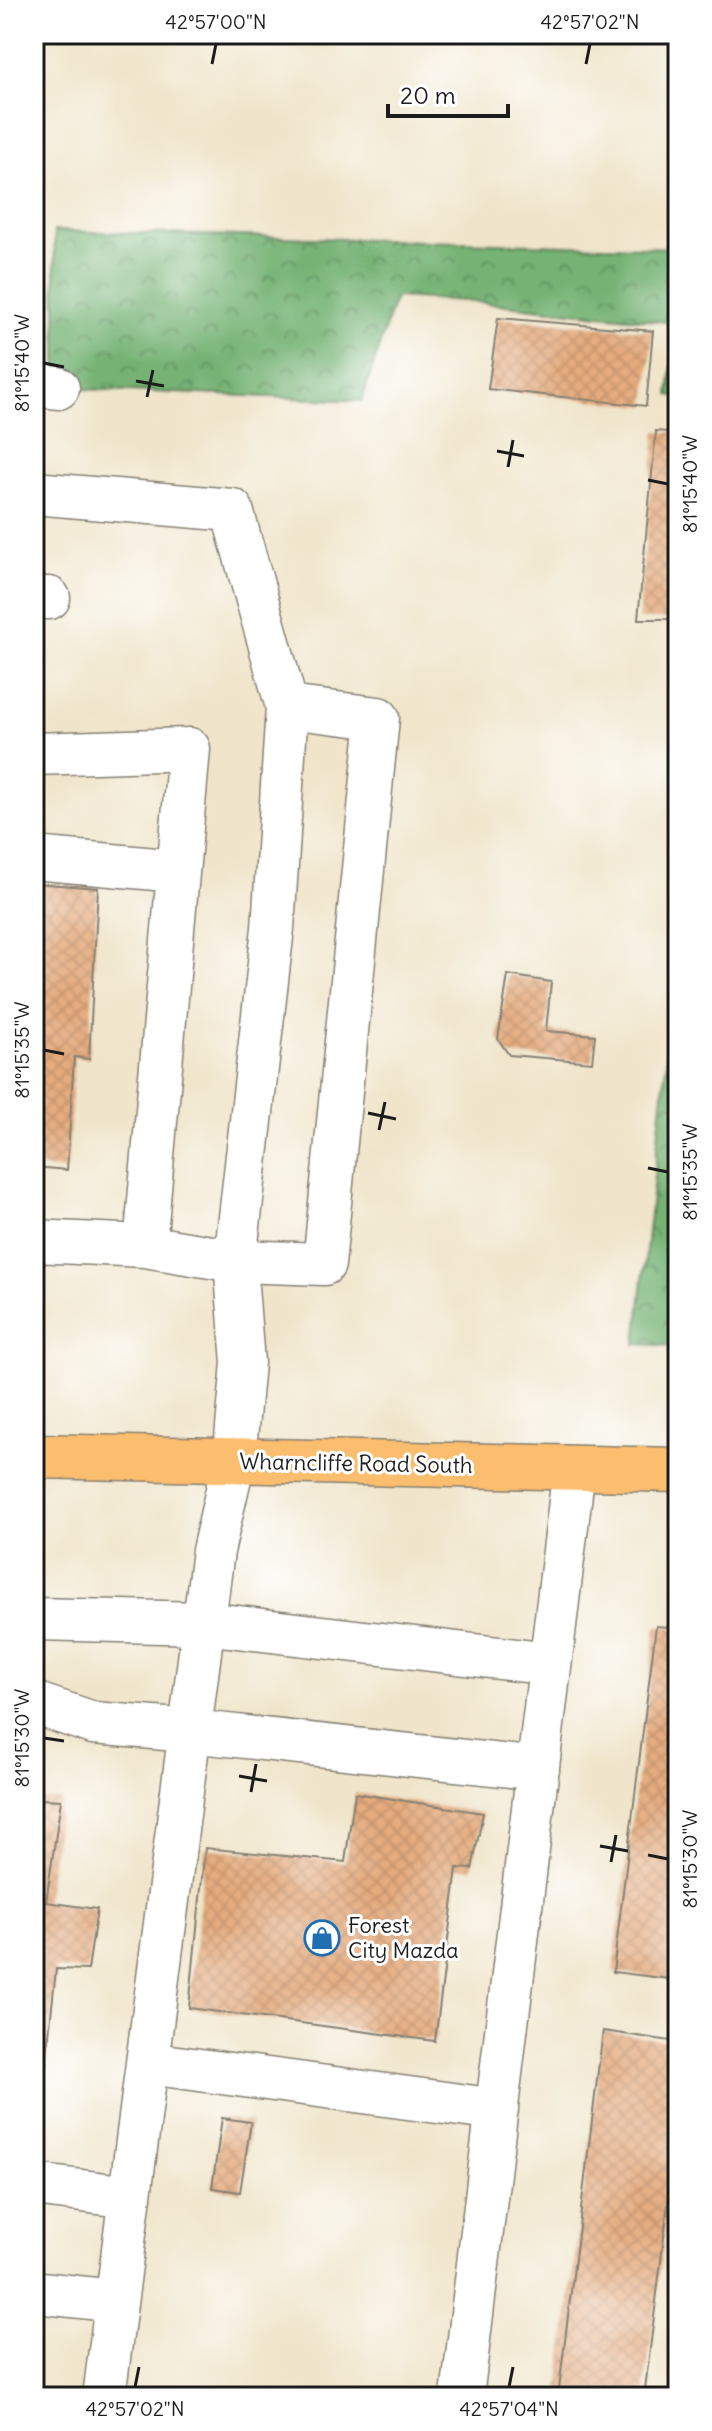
<svg xmlns="http://www.w3.org/2000/svg" width="712" height="2431" font-family="Delius,sans-serif">
<style>
.forest{fill:url(#forest-crowns);stroke:#486748;stroke-width:2}
.building{fill:url(#building-cross-hatch)}
.lines{fill:none;stroke-linecap:round;stroke-linejoin:round}
.minor-casing{stroke:#868073;stroke-width:45}
.major-casing{stroke:#868073;stroke-width:47}
.minor{stroke:#fff;stroke-width:42}
.major{stroke:#fbbd6e;stroke-width:44}
.ticks{fill:none;stroke:#1c1c1c;stroke-width:3}
.labels{text-anchor:middle;stroke-width:6;stroke-linejoin:round;paint-order:stroke}
.street-label{font-size:22px;fill:#1c1c1c;stroke:#fff}
.poi-label{font-size:22px;fill:#1c1c1c;stroke:#fff;text-anchor:start}
.neatline{fill:none;stroke:#1c1c1c;stroke-width:3}
.ticks-label{font-size:20px;text-anchor:middle;fill:#1c1c1c}
</style>
<defs>
<pattern id="forest-crowns" width="20" height="18" patternUnits="userSpaceOnUse" patternTransform="scale(2)"><rect width="20" height="18" fill="#75b273"/><path d="M2 6a3 3 0 1 1 6 0M12 15a3 3 0 1 1 6 0" fill="none" stroke="#5f905e"/></pattern>
<pattern id="building-cross-hatch" width="8" height="8" patternUnits="userSpaceOnUse" patternTransform="scale(2)"><rect width="8" height="8" fill="#e5ac7f"/><path d="M0 0l8 8M0 8l8-8" fill="none" stroke="#c4936d"/></pattern>
</defs>
<rect width="100%" height="100%" fill="#fff"/>
<filter id="ink" filterUnits="userSpaceOnUse"><feTurbulence type="fractalNoise" baseFrequency=".0125" numOctaves="2"/><feDisplacementMap in="SourceGraphic" scale="16" xChannelSelector="R" yChannelSelector="G"/><feConvolveMatrix kernelMatrix="1 2 1 2 8 2 1 2 1" color-interpolation-filters="sRGB"/></filter>
<filter id="wash" filterUnits="userSpaceOnUse"><feTurbulence type="fractalNoise" baseFrequency=".006" numOctaves="4" result="noise"/><feDisplacementMap in="SourceGraphic" scale="32" xChannelSelector="R" yChannelSelector="G"/><feGaussianBlur stdDeviation="1.8" result="paint"/><feColorMatrix in="noise" values="0 0 0 0 0 0 0 0 0 0 0 0 0 0 0 0 0 1.4 0 .05"/><feComposite in="paint" operator="in"/></filter>
<g filter="url(#wash)">
<rect width="100%" height="100%" fill="#f0e5ca"/>
<!-- forest -->
<path class="forest" d="M 54,231 L 678,248 L 678,397 L 669,395 L 676,323 L 467,301 L 395,297 L 362,401 L 58,388 Z
M 678,952 L 678,1346 L 636,1344 Z"/>
<g id="blocks">
<!-- building -->
<path class="building" d="M 590,34 L 652,34 L 652,40 L 590,38 Z
M 498,318 L 653,331 L 646,406 L 488,389 Z
M 656,431 L 678,433 L 678,619 L 638,619 Z
M 34,883 L 98,888 L 89,1059 L 74,1057 L 67,1170 L 34,1167 Z
M 508,975 L 551,982 L 546,1031 L 595,1035 L 592,1062 L 509,1055 L 498,1039 Z
M 656,1626 L 678,1628 L 678,1980 L 613,1972 Z
M 34,1789 L 41,1799 L 61,1800 L 46,1902 L 97,1909 L 88,1970 L 56,1969 L 42,2100 L 34,2099 Z
M 355,1793 L 483,1813 L 472,1869 L 457,1868 L 435,2041 L 189,2008 L 205,1848 L 345,1862 Z
M 603,2031 L 678,2042 L 678,2125 L 644,2397 L 558,2397 Z
M 222,2118 L 251,2122 L 240,2192 L 212,2188 Z"/>
</g>
</g>
<g filter="url(#ink)">
<use href="#blocks" fill-opacity="0" stroke="#868073" stroke-width="2"/>
<g class="lines">
<defs>
<path id="minor" d="M 34,385 L 58,388
M 34,493 L 232,510 L 287,707 L 378,718 L 324,1264 L 235,1261 L 243,1363 L 234,1460 L 213,1551 L 104,2397
M 34,598 L 49,598
M 34,754 L 189,749 L 145,1246 L 34,1241
M 34,858 L 178,871
M 145,1246 L 235,1261 L 273,928 L 287,707
M 34,1619 L 204,1623 L 550,1664
M 34,1703 L 93,1723 L 190,1731 L 538,1769
M 148,2063 L 497,2110
M 34,2185 L 130,2197
M 34,2292 L 116,2301
M 462,2397 L 574,1468"/>
<path id="major" d="M 34,1456 L 678,1470"/>
</defs>
<!-- minor casing -->
<use href="#minor" class="minor-casing"/>
<!-- major casing -->
<use href="#major" class="major-casing"/>
<!-- minor -->
<use href="#minor" class="minor"/>
<!-- major -->
<use href="#major" class="major"/>
</g>
</g>
<!-- ticks -->
<path class="ticks" d="M 212,64 L 216,44M 586,64 L 590,44M 44,363 L 64,367M 136,381 L 164,386M 147,397 L 153,370M 497,451 L 524,456M 508,467 L 513,440M 648,480 L 668,484M 44,1050 L 64,1054M 368,1113 L 396,1119M 379,1130 L 385,1102M 648,1168 L 668,1172M 44,1738 L 64,1741M 239,1776 L 267,1781M 251,1792 L 256,1764M 600,1846 L 628,1851M 648,1855 L 668,1859M 611,1862 L 616,1835M 135,2387 L 139,2367M 509,2387 L 513,2367"/>
<!-- icons -->
<defs>
<symbol id="shop-ring" viewBox="-11 -11 22 22"><circle r="9.5" fill="#fff" stroke="#1f6fb2" stroke-width="1.5"/><path d="M-5-2.5h2.3a2.7 3.5 0 0 1 5.4 0H5L5.5 6h-11ZM-1.5-2.5h3a1.5 2.3 0 0 0-3 0Z" fill="#1f6fb2"/></symbol>
</defs>
<g fill-rule="evenodd">
<use href="#shop-ring" x="302" y="1918" width="40" height="40"/>
</g>
<g class="labels">
<!-- street labels -->
<g class="street-label">
<text transform="translate(356 1463) rotate(1)" y="8">Wharncliffe Road South</text>
</g>
<!-- poi labels -->
<g class="poi-label">
<text x="348" y="1933">Forest<tspan x="348" dy="25">City Mazda</tspan></text>
</g>
</g>
<!-- margin -->
<rect width="712" height="2431" fill="none" stroke="#fff" stroke-width="88"/>
<!-- scale -->
<path d="M388 104v12h120v-12" fill="none" stroke="#1c1c1c" stroke-width="4"/>
<text x="400" y="104" font-size="24" fill="#1c1c1c" stroke="#ffffff" stroke-width="6" paint-order="stroke">20 m</text>
<rect x="44" y="44" width="624" height="2343" class="neatline"/>
<g class="ticks-label">
<text x="216" y="29">42°57'00"N</text>
<text x="590" y="29">42°57'02"N</text>
<text transform="translate(22 363) rotate(-90)" y="7">81°15'40"W</text>
<text transform="translate(690 484) rotate(-90)" y="7">81°15'40"W</text>
<text transform="translate(22 1050) rotate(-90)" y="7">81°15'35"W</text>
<text transform="translate(690 1172) rotate(-90)" y="7">81°15'35"W</text>
<text transform="translate(22 1738) rotate(-90)" y="7">81°15'30"W</text>
<text transform="translate(690 1859) rotate(-90)" y="7">81°15'30"W</text>
<text x="135" y="2416">42°57'02"N</text>
<text x="509" y="2416">42°57'04"N</text>
</g>
</svg>
